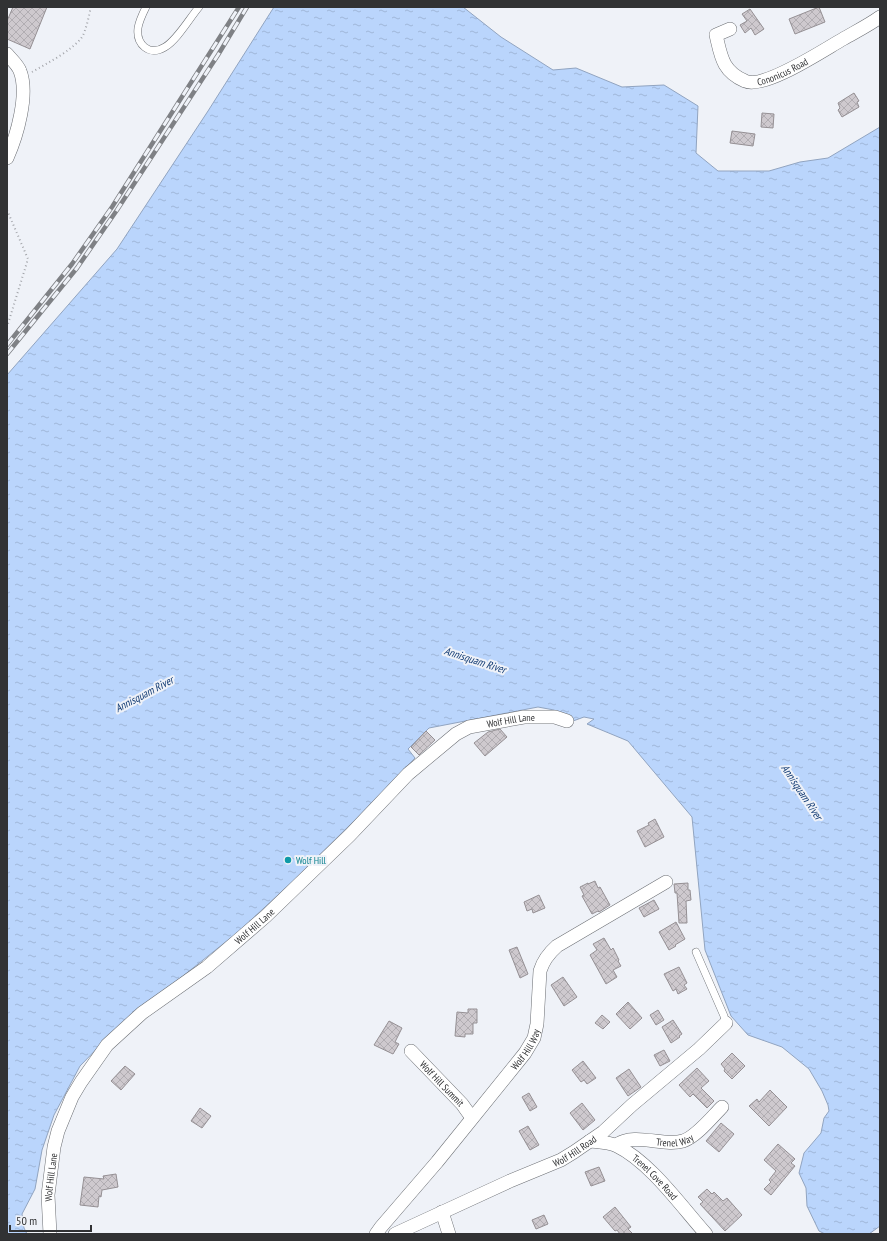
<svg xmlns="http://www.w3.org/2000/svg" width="887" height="1241" font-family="'PT Sans Narrow',sans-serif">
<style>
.water{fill:url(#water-ripples);stroke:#91a4c0}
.building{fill:url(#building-cross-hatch);stroke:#959094}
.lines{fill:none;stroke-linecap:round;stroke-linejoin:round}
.lane-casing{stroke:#6b6e73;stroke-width:8}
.street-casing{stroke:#6b6e73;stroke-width:14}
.path{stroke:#a4a6ab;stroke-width:2;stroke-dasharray:1 3;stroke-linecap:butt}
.lane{stroke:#fff;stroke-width:7}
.street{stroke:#fff;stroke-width:13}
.rail-casing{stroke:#7f8185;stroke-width:4.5}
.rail{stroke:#eff2f8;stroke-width:3;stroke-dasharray:9;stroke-linecap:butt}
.culture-dot{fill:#0f9aa8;stroke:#eff2f8;stroke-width:1.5}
.labels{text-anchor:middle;stroke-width:4;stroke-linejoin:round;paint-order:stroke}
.street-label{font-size:10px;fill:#313234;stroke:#eff2f8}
.culture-label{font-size:10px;fill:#0d838f;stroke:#eff2f8;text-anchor:start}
.water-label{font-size:11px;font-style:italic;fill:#133c74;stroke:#eff2f8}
</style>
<defs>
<pattern id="water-ripples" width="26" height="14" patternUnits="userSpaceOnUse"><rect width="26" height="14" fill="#bad5fc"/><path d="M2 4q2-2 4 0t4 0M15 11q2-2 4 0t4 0" fill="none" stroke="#a0b7d9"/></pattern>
<pattern id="building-cross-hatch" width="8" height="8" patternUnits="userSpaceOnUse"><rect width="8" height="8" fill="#cec9ce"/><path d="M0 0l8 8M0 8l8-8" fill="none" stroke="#b1adb2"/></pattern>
</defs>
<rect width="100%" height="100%" fill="#eff2f8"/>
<!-- water -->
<path class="water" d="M 274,7 L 463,7 L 501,37 L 553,70 L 576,68 L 622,87 L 664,85 L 698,106 L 696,153 L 718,171 L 769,171 L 800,162 L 828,158 L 880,127 L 880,1226 L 869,1234 L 825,1234 L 819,1231 L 807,1206 L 806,1188 L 799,1173 L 804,1153 L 821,1133 L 824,1118 L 829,1111 L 828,1105 L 822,1091 L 809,1069 L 782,1047 L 748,1035 L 731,1016 L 705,950 L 692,817 L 628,741 L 587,724 L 594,719 L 584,717 L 573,721 L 554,710 L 538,707 L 429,728 L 408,749 L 415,758 L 356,819 L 291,883 L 238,932 L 113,1032 L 80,1066 L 54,1115 L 42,1150 L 35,1189 L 22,1214 L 24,1228 L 27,1234 L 7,1234 L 7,375 L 117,249 L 208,111 Z"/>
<!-- building -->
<path class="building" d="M 13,7 L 47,7 L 30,49 L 7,39 L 7,21 Z
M 819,7 L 825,22 L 795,34 L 789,19 Z
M 750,9 L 764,29 L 755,35 L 751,28 L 745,33 L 740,25 L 747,21 L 742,14 Z
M 854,93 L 859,101 L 857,102 L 859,107 L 842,117 L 838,110 L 840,108 L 838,103 Z
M 762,113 L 774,114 L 773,128 L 761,127 Z
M 732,131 L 755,134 L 753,146 L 730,143 Z
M 500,729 L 507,737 L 485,756 L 474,743 L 488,732 Z
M 426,731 L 435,740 L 419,755 L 411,747 Z
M 655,819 L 664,837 L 645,847 L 637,831 L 649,825 L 648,823 Z
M 595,881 L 598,888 L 600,887 L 610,905 L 599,912 L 598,911 L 592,914 L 582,896 L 584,895 L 580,887 L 588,883 L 588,884 Z
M 688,883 L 688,890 L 690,890 L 691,900 L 686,901 L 687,923 L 679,923 L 677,893 L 675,893 L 674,884 Z
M 539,895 L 545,908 L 533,913 L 532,909 L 527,911 L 524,902 Z
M 654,900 L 659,909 L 644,917 L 639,908 Z
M 676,922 L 685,939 L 675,945 L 676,946 L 669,950 L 659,932 Z
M 604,938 L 611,950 L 613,948 L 619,960 L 618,961 L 621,966 L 613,970 L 617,977 L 606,984 L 590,955 L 597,950 L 593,944 Z
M 517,947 L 528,974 L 520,978 L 509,950 Z
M 679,967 L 687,983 L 684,985 L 687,989 L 678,994 L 676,989 L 673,991 L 664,974 Z
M 563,977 L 577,997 L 564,1006 L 551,985 Z
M 628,1002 L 642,1018 L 630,1029 L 616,1014 Z
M 468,1009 L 477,1009 L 477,1023 L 473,1023 L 473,1034 L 465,1034 L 465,1037 L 455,1036 L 457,1012 L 468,1013 Z
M 658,1010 L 664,1020 L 656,1025 L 650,1015 Z
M 602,1015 L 610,1022 L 603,1029 L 595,1023 Z
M 673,1020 L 682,1034 L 679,1036 L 680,1037 L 671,1043 L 662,1027 Z
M 389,1021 L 402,1028 L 395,1042 L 399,1044 L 393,1054 L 374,1045 Z
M 664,1050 L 670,1061 L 660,1066 L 654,1055 Z
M 732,1053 L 745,1066 L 732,1079 L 724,1071 L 725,1069 L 721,1064 Z
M 583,1061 L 596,1078 L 587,1084 L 584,1080 L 581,1082 L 572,1070 Z
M 125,1066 L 135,1074 L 121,1090 L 111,1081 Z
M 697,1068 L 709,1081 L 701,1088 L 714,1101 L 707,1108 L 693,1094 L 690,1097 L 679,1085 Z
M 629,1069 L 641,1087 L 628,1096 L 616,1078 Z
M 770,1090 L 787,1107 L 769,1126 L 749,1106 L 757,1099 L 759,1102 Z
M 529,1093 L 537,1107 L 530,1111 L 522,1097 Z
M 582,1103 L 595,1120 L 583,1130 L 570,1113 Z
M 200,1108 L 211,1116 L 202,1128 L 191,1121 Z
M 721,1123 L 734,1134 L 719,1152 L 706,1141 Z
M 528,1126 L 539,1145 L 530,1150 L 519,1131 Z
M 778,1144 L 795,1159 L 791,1163 L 795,1166 L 771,1195 L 764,1189 L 771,1182 L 769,1180 L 776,1171 L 764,1160 Z
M 599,1167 L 605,1181 L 591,1186 L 585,1172 Z
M 116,1174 L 118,1187 L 102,1190 L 101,1197 L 99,1196 L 98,1207 L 80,1205 L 84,1177 L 104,1179 L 103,1176 Z
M 707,1189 L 712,1194 L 714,1192 L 723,1201 L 727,1198 L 742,1215 L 725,1231 L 700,1204 L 703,1202 L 698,1197 Z
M 615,1207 L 631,1227 L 628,1229 L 633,1234 L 620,1234 L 617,1230 L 615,1231 L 603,1217 Z
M 544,1215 L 548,1224 L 536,1229 L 532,1220 Z"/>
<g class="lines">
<defs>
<path id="lane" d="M 146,7 C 143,13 139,21 138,28 C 136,44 149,57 165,47 C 177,40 189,19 199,7
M 696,952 L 724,1016 L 726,1023"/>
<g id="street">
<path id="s1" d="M 730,29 L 716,35 C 721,56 722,71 745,81 C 764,90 825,49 843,39 C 855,32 869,25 880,17"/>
<path d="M 7,54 C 11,59 18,65 20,71 C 29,94 17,136 7,158"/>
<path id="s2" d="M 411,1051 L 462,1104 L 472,1118"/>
<path id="s3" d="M 590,1141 C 599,1142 609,1142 617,1146 C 650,1162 681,1206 706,1234"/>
<path id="s4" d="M 616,1145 C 635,1132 664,1147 683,1141 C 696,1137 712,1117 722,1107"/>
<path d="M 442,1212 L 449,1234"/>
<path id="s5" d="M 50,1234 L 48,1195 L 54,1147 L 58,1131 L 72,1097 L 81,1082 L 107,1045 L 142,1013 L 207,967 L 266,916 L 350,835 L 408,774 L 456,734 L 469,727 L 524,717 L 555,717 L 567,721"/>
<path id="s6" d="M 376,1234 L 381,1227 L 437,1162 L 525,1053 L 534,1038 L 537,1024 L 540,971 C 543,961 549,953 557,946 L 666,882"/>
<path id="s7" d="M 395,1234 L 510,1181 L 561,1160 L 574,1152 L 603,1132 L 632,1105 L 699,1049 L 726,1023"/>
</g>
</defs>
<!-- lane casing -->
<use href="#lane" class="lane-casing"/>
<!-- street casing -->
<use href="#street" class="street-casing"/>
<!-- path -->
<path class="path" d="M 32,72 C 46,64 73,50 82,37 C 86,31 89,15 91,7
M 7,210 L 28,259 L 7,327"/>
<!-- lane -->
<use href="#lane" class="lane"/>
<!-- street -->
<use href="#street" class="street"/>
<defs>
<path id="rail" d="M 7,345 L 72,264 L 112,207 L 239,7
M 7,354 L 77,268 L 117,210 L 218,55 L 247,7"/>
</defs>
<!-- rail casing -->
<use href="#rail" class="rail-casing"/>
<!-- rail -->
<use href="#rail" class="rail"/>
</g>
<!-- markers -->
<circle class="culture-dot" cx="288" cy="860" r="4"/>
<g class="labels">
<!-- street labels -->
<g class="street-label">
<text dy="4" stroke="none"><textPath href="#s1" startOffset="112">Cononicus Road</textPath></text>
<text dy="4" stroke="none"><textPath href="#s5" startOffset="729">Wolf Hill Lane</textPath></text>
<text dy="4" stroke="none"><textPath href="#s5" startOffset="393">Wolf Hill Lane</textPath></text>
<text dy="4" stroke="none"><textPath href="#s6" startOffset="238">Wolf Hill Way</textPath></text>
<text dy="4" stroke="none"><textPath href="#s2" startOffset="45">Wolf Hill Summit</textPath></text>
<text dy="4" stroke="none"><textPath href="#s4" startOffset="60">Trenel Way</textPath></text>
<text dy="4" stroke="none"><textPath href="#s7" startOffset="198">Wolf Hill Road</textPath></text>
<text dy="4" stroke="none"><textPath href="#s5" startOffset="57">Wolf Hill Lane</textPath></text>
<text dy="4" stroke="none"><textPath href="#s3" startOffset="77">Trenel Cove Road</textPath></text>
</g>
<!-- culture labels -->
<g class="culture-label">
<text x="296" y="864">Wolf Hill</text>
</g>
<!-- water labels -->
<g class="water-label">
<text transform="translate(475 660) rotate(18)" y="4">Annisquam River</text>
<text transform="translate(144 694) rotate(-28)" y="4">Annisquam River</text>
<text transform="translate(802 792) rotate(56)" y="4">Annisquam River</text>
</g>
</g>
<!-- border -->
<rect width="887" height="1241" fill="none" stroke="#313234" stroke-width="16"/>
<!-- scale -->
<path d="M10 1225v6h81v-6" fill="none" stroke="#313234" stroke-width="2"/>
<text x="16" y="1225" font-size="12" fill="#313234" stroke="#eff2f8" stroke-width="3" paint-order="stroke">50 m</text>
</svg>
